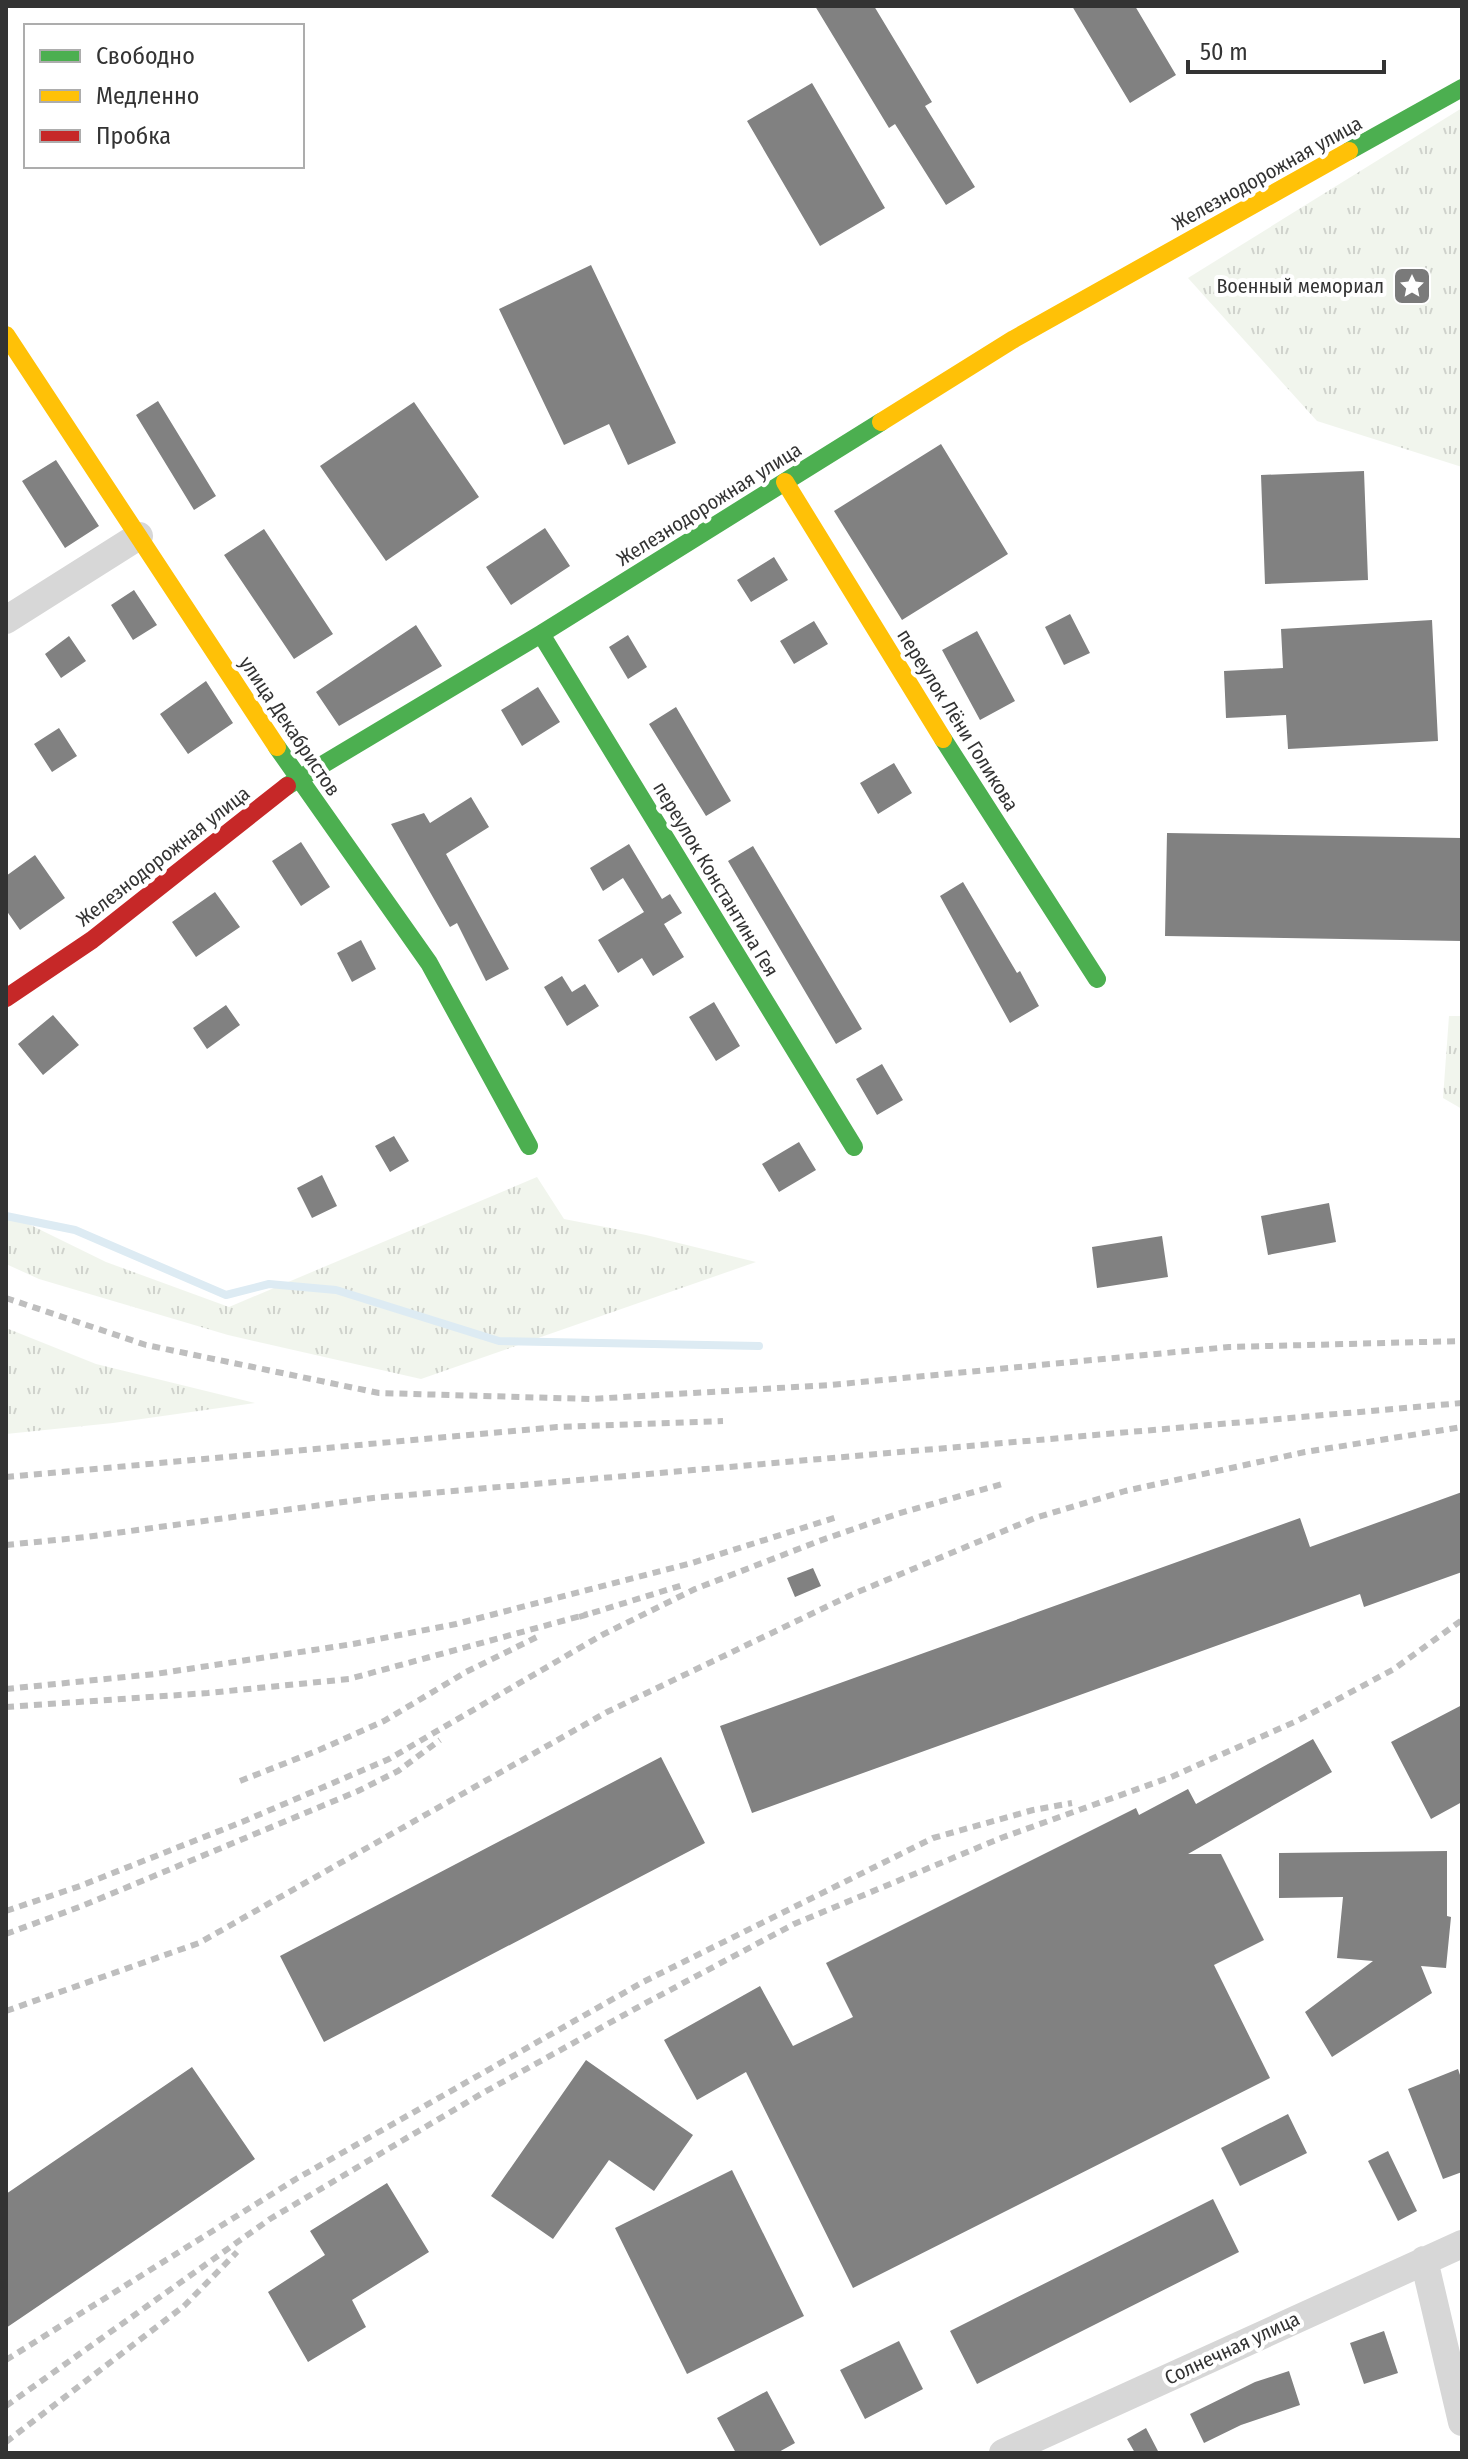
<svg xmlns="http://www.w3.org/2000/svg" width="1468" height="2459" font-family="'Fira Sans Condensed',sans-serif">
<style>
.grass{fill:url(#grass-tufts)}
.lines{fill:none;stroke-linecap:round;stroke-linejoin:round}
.stream{stroke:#ddebf3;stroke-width:8}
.building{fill:#818181}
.street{stroke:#d7d7d7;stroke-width:28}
.fast{stroke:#4caf50;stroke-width:18}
.slow{stroke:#ffc107;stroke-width:18}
.jam{stroke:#c62828;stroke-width:18}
.rail{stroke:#bebebe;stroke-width:6;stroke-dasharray:8 6;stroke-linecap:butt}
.labels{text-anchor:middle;stroke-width:8;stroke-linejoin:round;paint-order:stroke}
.street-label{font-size:20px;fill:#333;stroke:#fff}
.poi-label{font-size:20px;fill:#333;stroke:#fff;text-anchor:end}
</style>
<defs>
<pattern id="grass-tufts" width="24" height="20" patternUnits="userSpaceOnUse" patternTransform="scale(2)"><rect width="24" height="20" fill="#f1f5ed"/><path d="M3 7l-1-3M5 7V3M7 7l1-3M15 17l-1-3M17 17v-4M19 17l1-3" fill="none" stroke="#cfd2cc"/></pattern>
</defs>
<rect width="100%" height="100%" fill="#fff"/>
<!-- grass -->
<path class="grass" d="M 1462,108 L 1462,467 L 1317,421 L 1188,278 Z
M 1449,1016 L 1462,1016 L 1462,1109 L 1443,1098 Z
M 537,1177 L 564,1219 L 646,1235 L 756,1262 L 421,1379 L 228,1335 L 39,1279 L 6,1264 L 6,1213 L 106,1262 L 229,1307 Z
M 6,1328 L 96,1364 L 255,1403 L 113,1423 L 6,1434 Z"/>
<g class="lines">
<!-- stream -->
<path class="stream" d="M 6,1216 L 75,1230 L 226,1295 L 269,1284 L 336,1290 L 499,1341 L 759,1346"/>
</g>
<!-- building -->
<path class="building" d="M 815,6 L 874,6 L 932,102 L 925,106 L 975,187 L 946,205 L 895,124 L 889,128 Z
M 1072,6 L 1135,6 L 1176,75 L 1130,103 Z
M 812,83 L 885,208 L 820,246 L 747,121 Z
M 591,265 L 676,443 L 628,465 L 609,424 L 564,445 L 499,309 Z
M 158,401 L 216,496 L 194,510 L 136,415 Z
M 414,402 L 479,497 L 386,561 L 320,466 Z
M 941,444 L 1008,554 L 902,620 L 834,511 Z
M 56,460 L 99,526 L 65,548 L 22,481 Z
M 1364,471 L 1368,580 L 1265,584 L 1261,475 Z
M 545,528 L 570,566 L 511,605 L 486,567 Z
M 264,529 L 333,634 L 294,659 L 224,555 Z
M 774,557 L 788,580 L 751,602 L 737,580 Z
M 134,590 L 157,625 L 133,640 L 111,605 Z
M 1070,614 L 1090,653 L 1064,665 L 1045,627 Z
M 1432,620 L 1438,741 L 1288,749 L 1286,715 L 1226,718 L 1224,671 L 1283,668 L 1281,629 Z
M 814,621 L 828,644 L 794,664 L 780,641 Z
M 416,625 L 442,666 L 339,726 L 316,692 Z
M 977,631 L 1015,701 L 980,720 L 942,650 Z
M 628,635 L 647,667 L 628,679 L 609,647 Z
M 69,636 L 86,661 L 61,678 L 45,654 Z
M 206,681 L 233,723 L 188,754 L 160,714 Z
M 538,687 L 560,722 L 522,746 L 501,710 Z
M 676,707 L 731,801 L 706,816 L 649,724 Z
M 59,728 L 77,756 L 52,772 L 34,744 Z
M 894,763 L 912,793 L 878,814 L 860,783 Z
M 471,797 L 489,827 L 446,854 L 509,969 L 486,981 L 457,923 L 450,927 L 391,824 L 424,813 L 430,823 Z
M 1167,833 L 1462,838 L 1462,941 L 1165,936 Z
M 301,842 L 330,887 L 301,906 L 272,861 Z
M 629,844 L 662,899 L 670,894 L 682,913 L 664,924 L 684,957 L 653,976 L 642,958 L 618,973 L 598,940 L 644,912 L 623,878 L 603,891 L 590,868 Z
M 753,846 L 862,1029 L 836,1044 L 728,861 Z
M 35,855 L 65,898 L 20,930 L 6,910 L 6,876 Z
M 963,882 L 1017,973 L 1020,971 L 1039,1006 L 1010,1023 L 940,896 Z
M 215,892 L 240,927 L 196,957 L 172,922 Z
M 361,940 L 376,969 L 352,982 L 337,953 Z
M 562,976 L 572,992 L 585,984 L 599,1006 L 567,1026 L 544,987 Z
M 714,1002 L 740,1046 L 716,1061 L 689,1017 Z
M 226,1005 L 240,1025 L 207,1049 L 193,1028 Z
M 53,1015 L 79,1045 L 43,1075 L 18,1044 Z
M 882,1064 L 903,1100 L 877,1115 L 856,1079 Z
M 394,1136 L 409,1161 L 390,1172 L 375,1146 Z
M 799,1142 L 816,1170 L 779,1192 L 762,1164 Z
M 322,1175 L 337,1206 L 312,1218 L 297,1188 Z
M 1329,1203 L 1336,1242 L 1268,1255 L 1261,1216 Z
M 1162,1236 L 1168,1277 L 1097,1288 L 1092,1247 Z
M 1462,1492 L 1462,1572 L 1364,1607 L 1360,1594 L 752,1813 L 720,1726 L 1300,1518 L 1310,1547 Z
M 813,1568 L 821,1586 L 795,1597 L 787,1578 Z
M 1462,1705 L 1462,1802 L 1431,1819 L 1391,1742 Z
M 1313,1739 L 1332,1772 L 1188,1854 L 1221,1854 L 1264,1940 L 1214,1965 L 1270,2078 L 853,2288 L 746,2072 L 697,2100 L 664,2040 L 760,1986 L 793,2046 L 853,2017 L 826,1963 L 1136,1808 L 1139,1815 L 1188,1789 L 1196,1804 Z
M 661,1757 L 705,1843 L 324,2042 L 280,1956 Z
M 1447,1851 L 1447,1916 L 1451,1917 L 1446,1968 L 1421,1966 L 1432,1993 L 1332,2057 L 1305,2012 L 1373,1961 L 1337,1958 L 1343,1897 L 1279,1898 L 1279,1853 Z
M 586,2060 L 693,2135 L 654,2191 L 609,2160 L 553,2239 L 491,2196 Z
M 192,2067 L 255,2159 L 6,2328 L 6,2194 Z
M 1458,2069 L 1462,2081 L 1462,2172 L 1443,2179 L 1408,2089 Z
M 1288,2114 L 1307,2153 L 1240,2186 L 1221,2148 Z
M 1388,2151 L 1417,2211 L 1398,2221 L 1368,2161 Z
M 732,2170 L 804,2316 L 687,2374 L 615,2228 Z
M 387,2183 L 429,2252 L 352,2300 L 366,2327 L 308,2362 L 268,2292 L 325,2255 L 310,2231 Z
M 1213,2199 L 1239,2252 L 977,2384 L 950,2331 Z
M 1384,2331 L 1398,2373 L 1364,2384 L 1350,2343 Z
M 899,2341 L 923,2389 L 865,2419 L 840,2370 Z
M 1289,2371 L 1300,2405 L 1241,2425 L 1204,2443 L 1190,2414 L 1255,2382 Z
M 767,2391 L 795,2443 L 777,2453 L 736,2453 L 717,2418 Z
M 1146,2428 L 1159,2453 L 1135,2453 L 1127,2439 Z"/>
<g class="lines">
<!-- street -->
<path class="street" d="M 6,620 L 139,536
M 1424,2260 L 1462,2422
M 1003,2453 L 1462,2244"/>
<!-- fast -->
<path class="fast" d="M 1349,151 L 1462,88
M 541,634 L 854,1147
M 943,739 L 1097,979
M 277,747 L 429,963 L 529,1146
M 287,786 L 541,634 L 881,422"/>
<!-- slow -->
<path class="slow" d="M 6,335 L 277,747
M 881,422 L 1014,339 L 1349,151
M 785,482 L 943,739"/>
<!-- jam -->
<path class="jam" d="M 6,998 L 92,940 L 287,786"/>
<!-- rail -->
<path class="rail" d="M 6,1298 L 146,1345 L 379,1393 L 590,1399 L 830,1385 L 1229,1347 L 1462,1341
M 6,1477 L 557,1427 L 723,1421
M 6,1545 L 86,1537 L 373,1498 L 1462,1403
M 579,1617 L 686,1584
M 6,1689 L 155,1674 L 353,1644 L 456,1624 L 692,1563 L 837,1517
M 6,1707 L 208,1693 L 349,1679 L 588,1614
M 240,1781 L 319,1750 L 384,1721 L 466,1672 L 539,1636
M 6,1911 L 80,1886 L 242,1822 L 389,1759 L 602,1635 L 695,1589 L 819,1541 L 897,1514 L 1002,1484
M 6,1934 L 82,1906 L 358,1791 L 398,1771 L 440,1740
M 6,2011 L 199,1943 L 607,1712 L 853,1594 L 1035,1518 L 1125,1491 L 1305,1452 L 1462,1427
M 6,2360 L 296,2179 L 643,1982 L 933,1838 L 1033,1810 L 1072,1803
M 6,2406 L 270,2219 L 481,2094 L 642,2005 L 794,1924 L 1001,1838 L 1171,1777 L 1299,1720 L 1394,1669 L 1462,1620
M 6,2442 L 184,2306 L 237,2252"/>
</g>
<!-- icons -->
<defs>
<symbol id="sight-square" viewBox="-11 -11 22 22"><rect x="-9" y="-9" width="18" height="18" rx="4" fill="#7a7a7a" stroke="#fff"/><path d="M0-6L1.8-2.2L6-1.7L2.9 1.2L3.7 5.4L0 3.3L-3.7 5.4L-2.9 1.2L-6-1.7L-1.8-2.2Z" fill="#fff"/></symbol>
</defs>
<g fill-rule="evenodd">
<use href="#sight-square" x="1390" y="264" width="44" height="44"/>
</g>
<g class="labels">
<!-- street labels -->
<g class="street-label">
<text transform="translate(1267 173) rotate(-29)" y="7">Железнодорожная улица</text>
<text transform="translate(709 504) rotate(-32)" y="7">Железнодорожная улица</text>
<text transform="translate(958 720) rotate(58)" y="7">переулок Лёни Голикова</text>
<text transform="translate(290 726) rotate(56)" y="7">улица Декабристов</text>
<text transform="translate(163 856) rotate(-38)" y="7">Железнодорожная улица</text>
<text transform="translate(716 879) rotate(59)" y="7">переулок Константина Гея</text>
<text transform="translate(1232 2348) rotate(-25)" y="7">Солнечная улица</text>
</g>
<!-- poi labels -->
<g class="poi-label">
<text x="1384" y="293">Военный мемориал</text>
</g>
</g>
<!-- border -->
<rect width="1468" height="2459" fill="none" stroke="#333333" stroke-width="16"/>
<!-- legend -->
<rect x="24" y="24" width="280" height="144" fill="#ffffff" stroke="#adadad" stroke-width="2"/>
<rect x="40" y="50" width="40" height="12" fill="#4caf50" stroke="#adadad" stroke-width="2"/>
<text x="96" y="64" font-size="24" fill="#333333">Свободно</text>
<rect x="40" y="90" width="40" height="12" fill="#ffc107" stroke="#adadad" stroke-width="2"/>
<text x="96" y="104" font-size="24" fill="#333333">Медленно</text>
<rect x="40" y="130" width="40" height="12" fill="#c62828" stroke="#adadad" stroke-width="2"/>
<text x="96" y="144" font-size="24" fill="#333333">Пробка</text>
<!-- scale -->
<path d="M1188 60v12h196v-12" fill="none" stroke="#333333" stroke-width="4"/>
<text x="1200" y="60" font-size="24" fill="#333333" stroke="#ffffff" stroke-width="6" paint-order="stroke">50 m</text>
</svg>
